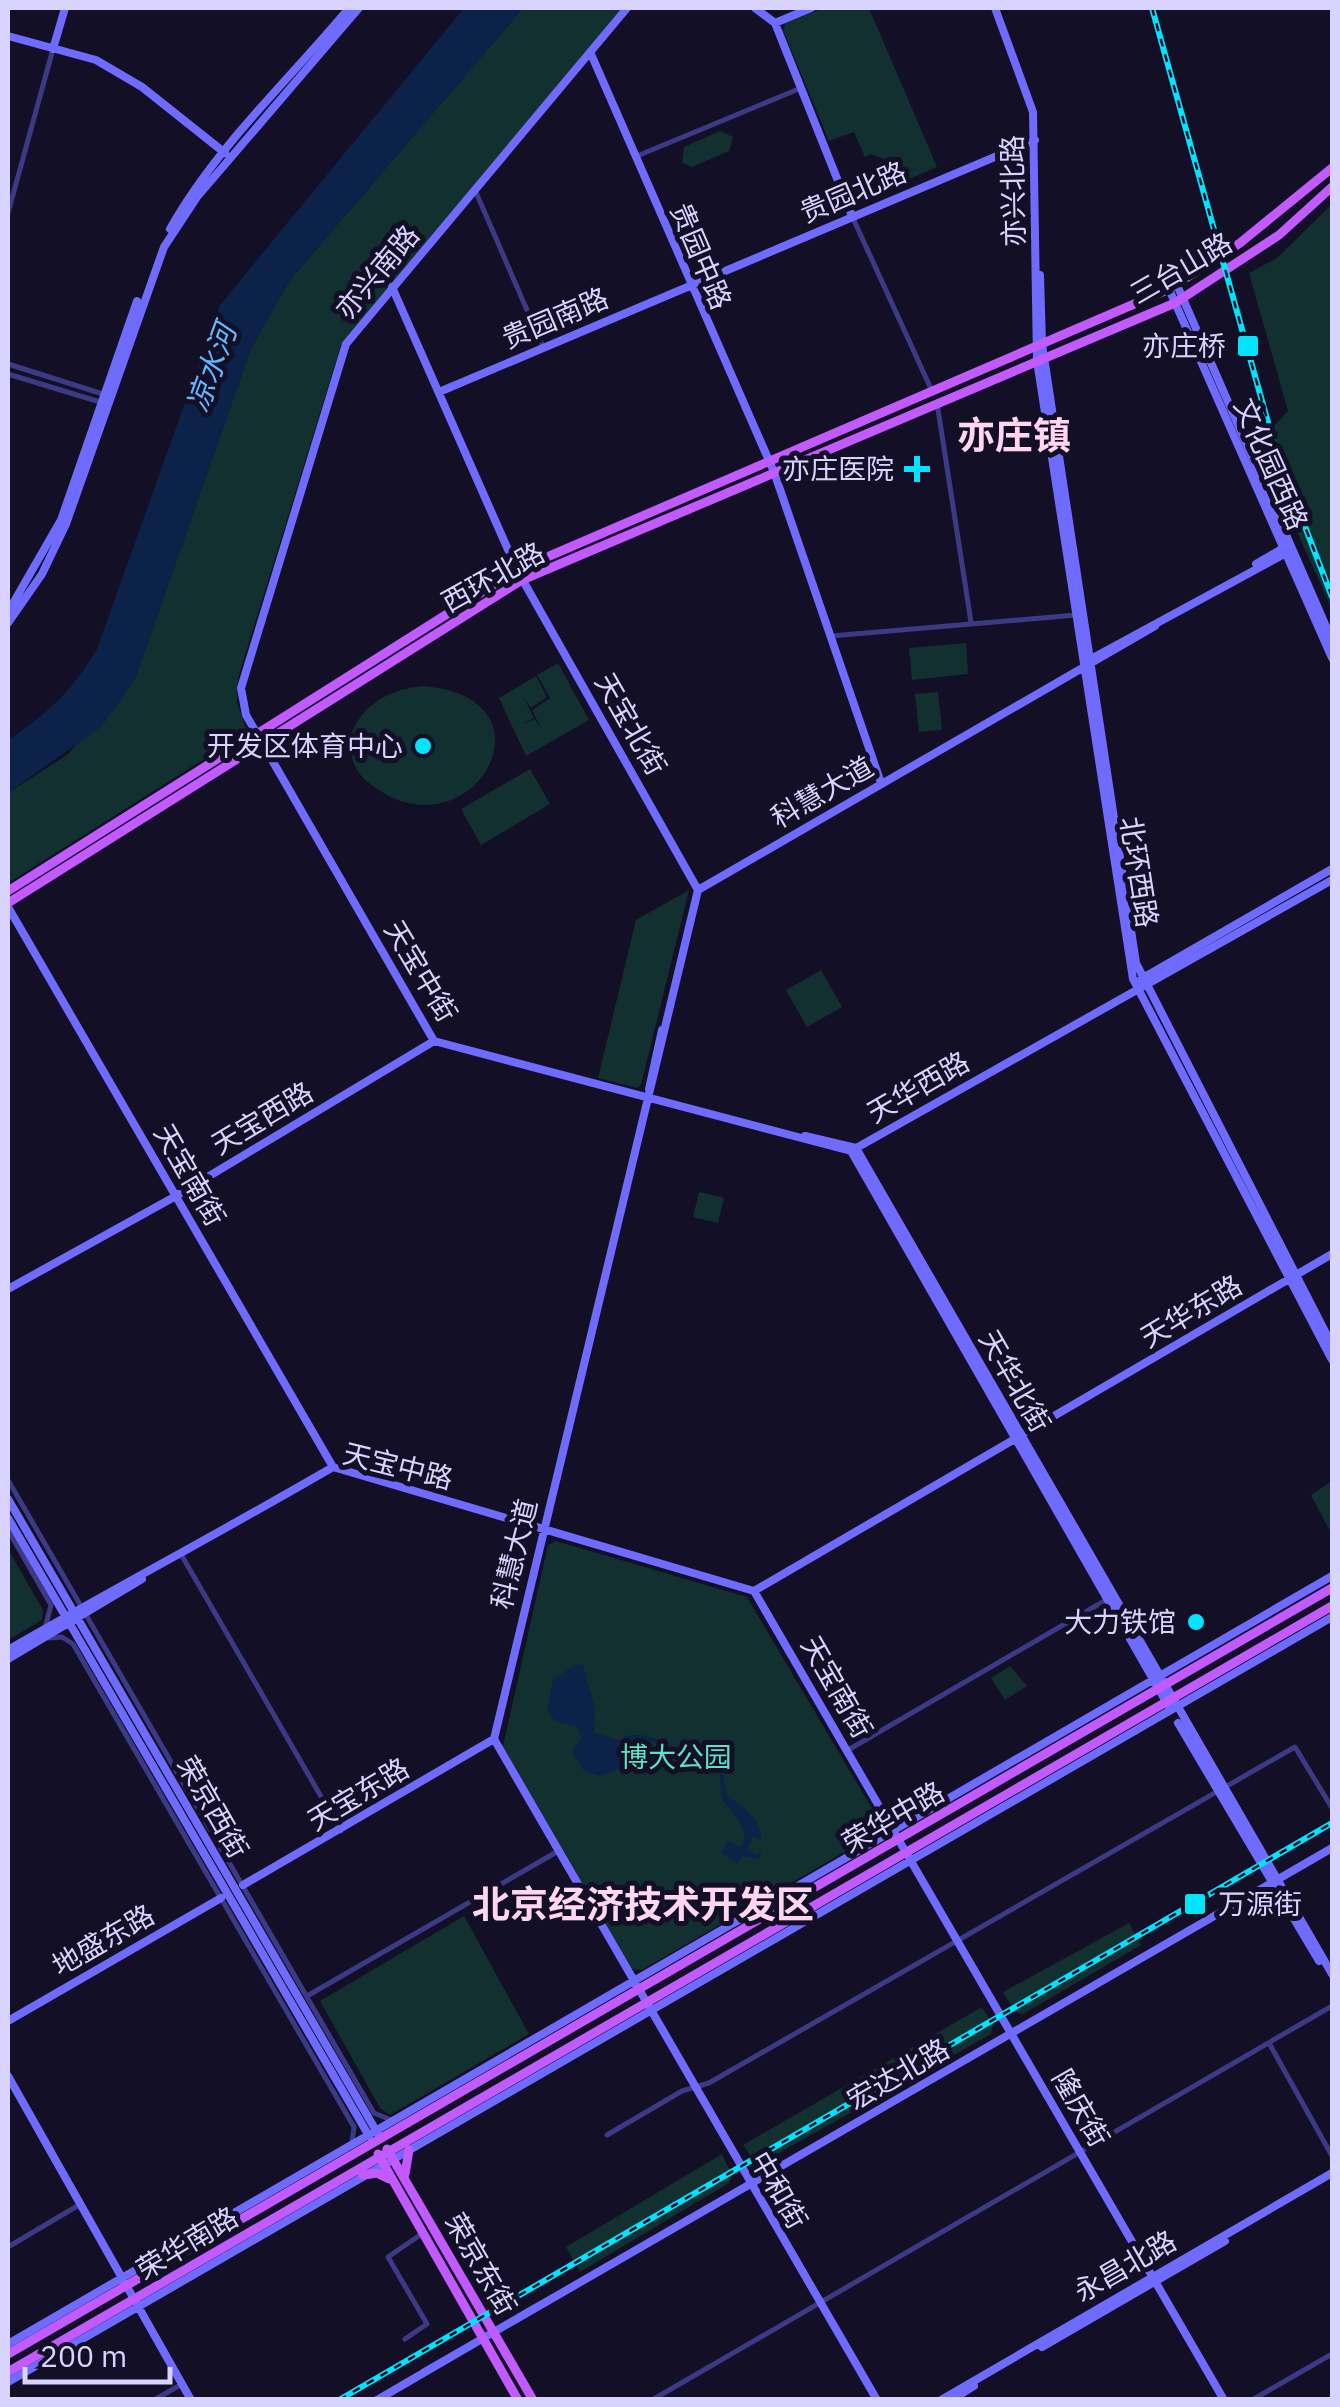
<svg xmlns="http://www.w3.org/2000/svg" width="1340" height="2407" font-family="'IBM Plex Sans','Noto Sans SC',sans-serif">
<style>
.green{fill:#12302f}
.water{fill:#0c2248}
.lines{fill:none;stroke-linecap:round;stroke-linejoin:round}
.street{stroke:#3d3a85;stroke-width:5}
.secondary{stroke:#6f6bff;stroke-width:8}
.primary{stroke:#c25bff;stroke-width:9}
.rail-casing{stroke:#00e5ff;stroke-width:6}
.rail{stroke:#130f26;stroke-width:2.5;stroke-dasharray:8;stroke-linecap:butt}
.poi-dot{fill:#00e5ff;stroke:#130f26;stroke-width:4}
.labels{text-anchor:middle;stroke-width:10;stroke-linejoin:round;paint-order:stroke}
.street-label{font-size:28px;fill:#d9d4ff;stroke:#130f26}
.poi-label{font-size:28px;fill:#d9d4ff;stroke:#130f26;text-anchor:end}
.park-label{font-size:28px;fill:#5fe0c0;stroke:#130f26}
.water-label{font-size:30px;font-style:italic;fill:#62b6ff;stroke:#130f26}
.district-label{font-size:38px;font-weight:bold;fill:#ffd6f0;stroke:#130f26}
</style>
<rect width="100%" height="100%" fill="#130f26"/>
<!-- green -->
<path class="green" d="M 523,8 L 622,8 L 341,345 L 238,678 L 237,702 L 247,732 L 8,883 L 8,793 L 67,755 L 135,679 L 251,348 L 289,281 Z
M 824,8 L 869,8 L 937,167 L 902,182 L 894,163 L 871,154 L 865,157 L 854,132 L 829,141 L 783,30 L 786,23 Z
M 720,131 L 733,137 L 729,151 L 692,167 L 682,163 L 684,147 Z
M 1332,204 L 1332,609 L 1257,444 L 1288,411 L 1249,273 L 1277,258 Z
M 966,643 L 968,674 L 912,680 L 909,648 Z
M 558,663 L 589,720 L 526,756 L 499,698 L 536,676 L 547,697 L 531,708 L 524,698 L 534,718 L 520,725 L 535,719 L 541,728 L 532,710 L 550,698 L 537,675 Z
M 422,686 C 560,696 477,850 382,792 C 362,780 352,769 349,744 C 356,708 386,690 422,686 Z
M 938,692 L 942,730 L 919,732 L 915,694 Z
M 530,769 L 550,804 L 481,845 L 461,809 Z
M 689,890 L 641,1085 L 637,1088 L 598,1078 L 636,920 Z
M 821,970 L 842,1007 L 807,1027 L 786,990 Z
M 699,1192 L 724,1198 L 718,1223 L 693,1217 Z
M 1332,1481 L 1332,1535 L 1311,1495 Z
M 556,1541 L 747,1597 L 880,1822 L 877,1833 L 642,1970 L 632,1969 L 503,1746 L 548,1545 Z
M 8,1549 L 43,1610 L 42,1620 L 8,1640 Z
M 1010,1666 L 1027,1686 L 1005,1700 L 991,1678 Z
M 464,1916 L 529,2034 L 390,2115 L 380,2108 L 320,2001 Z
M 1129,1923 L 1141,1945 L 1023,2014 L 1015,2012 L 1003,1992 Z
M 982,2007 L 993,2025 L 991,2034 L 763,2162 L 755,2162 L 743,2145 Z
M 722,2154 L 732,2175 L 729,2183 L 580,2272 L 566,2247 Z"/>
<!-- water -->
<path class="water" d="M 464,8 L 523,8 L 289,281 L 251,348 L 135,679 L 102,726 L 8,793 L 8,740 C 47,714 73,690 97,649 L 220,305 Z
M 575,1665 L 583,1665 L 595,1709 L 594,1732 L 620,1741 L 626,1736 C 662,1729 674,1758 698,1766 C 706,1768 715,1767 722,1770 L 727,1795 C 744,1809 760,1816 762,1841 L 753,1836 L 748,1849 L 757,1855 L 763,1846 L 759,1859 L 742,1856 L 737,1863 L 721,1853 L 728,1841 L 741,1848 C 752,1826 731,1813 722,1799 L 719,1770 L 693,1769 L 671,1749 L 643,1738 L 624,1745 L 623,1776 L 618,1769 L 601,1776 L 584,1771 L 572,1752 L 581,1738 L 577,1726 L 556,1722 L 547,1710 L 553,1680 Z"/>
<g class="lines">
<!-- street -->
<path class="street" d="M 637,156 L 801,88
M 475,190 L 543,347
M 8,213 L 53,49
M 852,216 L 932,391
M 8,364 L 106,395
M 8,374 L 100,402
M 937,403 L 971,622
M 831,636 L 1076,615
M 8,1480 L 374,2113 L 391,2120
M 8,1530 L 51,1605 L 45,1628
M 182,1556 L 341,1831
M 48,1638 L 62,1637 L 73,1644 L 354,2127 L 352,2142
M 848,1750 L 1106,1600
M 307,1996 L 560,1850
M 1269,2043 L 1332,2156
M 607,2135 L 682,2091 L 709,2083 L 1295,1747 L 1332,1808
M 8,2247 L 79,2205
M 405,2339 L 427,2324 L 388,2257 L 423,2233
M 154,2400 L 182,2384
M 652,2400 L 1332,2006
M 1252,2400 L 1332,2354"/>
<!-- secondary -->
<path class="secondary" d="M 627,8 L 346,344 L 241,688 L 246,715 L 434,1041 L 851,1151 L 1332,880
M 755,8 L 775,23 L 852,216
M 995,8 L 1033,112 L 1037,361 L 1133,979 L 1332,1360
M 775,23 L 811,8
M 8,36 L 96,60 L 142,87 L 225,153
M 53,49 L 65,8
M 591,54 L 774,472 L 881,783
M 170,229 C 216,147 289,80 349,8
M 1040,275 L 1042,344 L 1136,963 L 1332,1345
M 1177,285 L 1332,640
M 392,287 L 517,570 L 698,890
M 1169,289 L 1332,658
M 439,392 L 1035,140
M 1256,564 L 1287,546
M 8,612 L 61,520 L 137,301
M 8,623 L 42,574 L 66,524 L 164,247 L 197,197 L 359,8
M 1089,660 L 1288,552
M 8,907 L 333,1467
M 1141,979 L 1332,869
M 649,1089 L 662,1030
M 805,1136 L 856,1148 L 1332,1974
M 851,1151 L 1169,1707
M 8,1289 L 176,1196 L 434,1041
M 8,1499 L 378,2134
M 8,1518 L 369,2136
M 754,1591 L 1332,1254
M 8,1650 C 115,1588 225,1530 333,1467 L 754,1591 L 1224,2400
M 8,1659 L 142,1579
M 1178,1723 L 1319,1961
M 243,1885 L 494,1739
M 8,2021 L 221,1898
M 8,2076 L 191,2400
M 8,2344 L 1332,1576
M 1042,2347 L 1225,2241
M 423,2373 L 1332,1848
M 8,2382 L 1332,1617
M 377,2400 L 537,2307
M 877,2400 L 494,1739 L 698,890 L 1155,626
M 941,2400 L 1332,2173
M 952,2400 L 974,2386"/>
<!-- primary -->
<path class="primary" d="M 8,891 L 517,570 L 1169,289 L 1240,243 L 1332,168
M 8,903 L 522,580 L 1175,303 L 1279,235 L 1332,187
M 387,2149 L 533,2400
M 378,2154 L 518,2400
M 405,2174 L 409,2150
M 363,2175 L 377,2173 L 389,2179
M 8,2354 L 1332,1588
M 8,2372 L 1332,1606"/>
<defs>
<path id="rail" d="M 1152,8 L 1276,451 L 1332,597
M 339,2400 L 1332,1823"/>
</defs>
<!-- rail casing -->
<use href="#rail" class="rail-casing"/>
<!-- rail -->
<use href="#rail" class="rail"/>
</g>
<!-- markers -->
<g class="poi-dot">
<rect x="1236" y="334" width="24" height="24" rx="5"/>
<path d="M912 454h10v10h10v10h-10v10h-10v-10h-10v-10h10z"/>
<circle cx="423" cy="746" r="10"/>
<circle cx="1196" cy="1622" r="10"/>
<rect x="1183" y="1892" width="24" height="24" rx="5"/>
</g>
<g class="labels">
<!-- street labels -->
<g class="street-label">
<text transform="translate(1013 191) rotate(-91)" y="10">亦兴北路</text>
<text transform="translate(853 192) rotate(-23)" y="10">贵园北路</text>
<text transform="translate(701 256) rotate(67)" y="10">贵园中路</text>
<text transform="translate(1181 268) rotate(-30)" y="10">三台山路</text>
<text transform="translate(377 272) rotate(-50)" y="10">亦兴南路</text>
<text transform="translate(555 318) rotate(-23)" y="10">贵园南路</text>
<text transform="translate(1271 464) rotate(66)" y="10">文化园西路</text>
<text transform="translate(493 577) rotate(-29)" y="10">西环北路</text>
<text transform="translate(631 724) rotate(60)" y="10">天宝北街</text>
<text transform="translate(822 792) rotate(-30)" y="10">科慧大道</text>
<text transform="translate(1139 872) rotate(81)" y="10">北环西路</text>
<text transform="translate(421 971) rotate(59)" y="10">天宝中街</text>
<text transform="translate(918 1087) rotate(-30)" y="10">天华西路</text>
<text transform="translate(262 1118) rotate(-31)" y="10">天宝西路</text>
<text transform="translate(190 1175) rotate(60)" y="10">天宝南街</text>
<text transform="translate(1191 1311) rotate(-31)" y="10">天华东路</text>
<text transform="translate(1015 1381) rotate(60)" y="10">天华北街</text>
<text transform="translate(398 1466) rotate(14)" y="10">天宝中路</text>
<text transform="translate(514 1554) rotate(-76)" y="10">科慧大道</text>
<text transform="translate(837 1687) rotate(60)" y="10">天宝南街</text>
<text transform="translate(358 1794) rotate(-31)" y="10">天宝东路</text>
<text transform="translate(213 1807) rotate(60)" y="10">荣京西街</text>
<text transform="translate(893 1817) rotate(-30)" y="10">荣华中路</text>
<text transform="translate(103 1940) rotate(-30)" y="10">地盛东路</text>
<text transform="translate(898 2074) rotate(-30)" y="10">宏达北路</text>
<text transform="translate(1081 2108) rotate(60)" y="10">隆庆街</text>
<text transform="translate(779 2190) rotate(60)" y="10">中和街</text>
<text transform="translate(187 2243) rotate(-31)" y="10">荣华南路</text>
<text transform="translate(481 2264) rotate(60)" y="10">荣京东街</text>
<text transform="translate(1125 2266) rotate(-30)" y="10">永昌北路</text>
</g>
<!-- poi labels -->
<g class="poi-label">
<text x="1226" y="356">亦庄桥</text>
<text x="894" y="479">亦庄医院</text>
<text x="403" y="756">开发区体育中心</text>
<text x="1176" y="1632">大力铁馆</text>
<text x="1218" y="1914" text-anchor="start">万源街</text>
</g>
<!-- park labels -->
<g class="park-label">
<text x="676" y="1767">博大公园</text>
</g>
<!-- water labels -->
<g class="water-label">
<text transform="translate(212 368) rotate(-70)" y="10">凉水河</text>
</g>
<!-- district labels -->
<g class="district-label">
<text x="1014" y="449">亦庄镇</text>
<text x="643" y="1918">北京经济技术开发区</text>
</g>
</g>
<!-- border -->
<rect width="1340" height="2407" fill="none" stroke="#d9d4ff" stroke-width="20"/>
<!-- scale -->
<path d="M25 2367v15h145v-15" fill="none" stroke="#d9d4ff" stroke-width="5"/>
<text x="40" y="2367" font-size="30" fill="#d9d4ff" stroke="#130f26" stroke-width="8" paint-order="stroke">200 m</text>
</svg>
